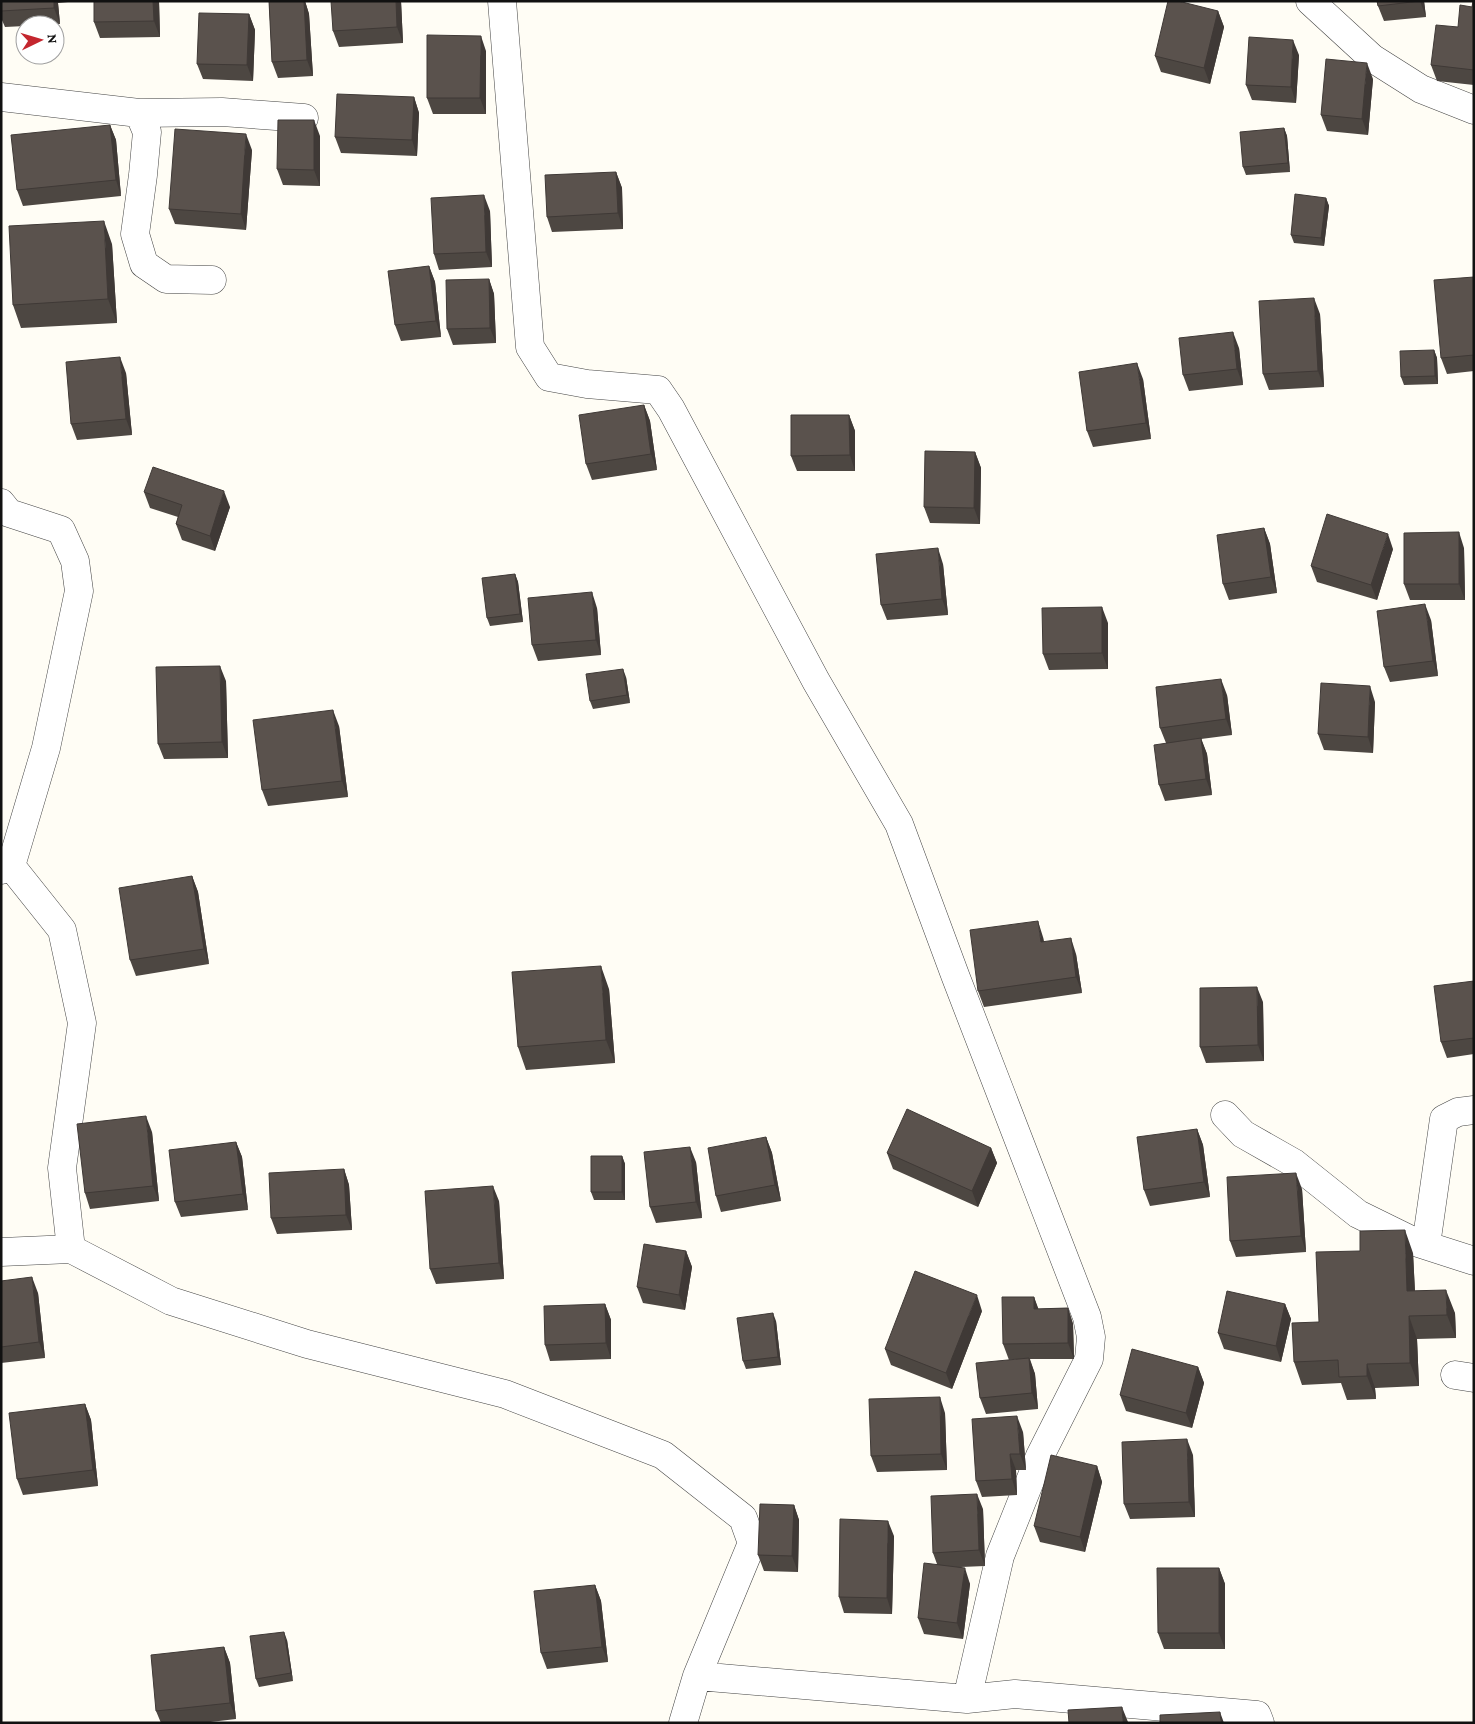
<svg xmlns="http://www.w3.org/2000/svg" width="1475" height="1724" font-family="'Crimson Pro',serif">
<style>
.lines{fill:none;stroke-linecap:round;stroke-linejoin:round}
.minor-casing{stroke:#444;stroke-width:29}
.minor{stroke:#fff;stroke-width:28}
.wall{fill:#4d4742}
.shaded-wall{fill:#3f3936}
.building{fill:#5a524d;stroke:#3f3936}
</style>
<rect width="100%" height="100%" fill="#fffdf5"/>
<g class="lines">
<defs>
<path id="minor" d="M 502,1 L 530,347 L 549,377 L 587,384 L 658,390 L 671,409 L 816,681 L 899,824 L 955,975 L 1087,1317 L 1091,1337 L 1089,1359 L 1040,1456 L 1000,1556 L 967,1699
M 1310,1 L 1372,58 L 1421,89 L 1474,110
M 1,97 L 139,113 L 147,132 L 143,175 L 135,234 L 144,264 L 166,279 L 212,280
M 139,113 L 222,112 L 304,118
M 1,503 L 9,513 L 61,530 L 75,561 L 79,591 L 46,748 L 11,866 L 1,870
M 11,866 L 62,930 L 82,1023 L 62,1168 L 71,1249 L 171,1301 L 307,1344 L 505,1394 L 663,1455 L 743,1518 L 752,1543 L 697,1676 L 683,1723
M 1225,1115 L 1243,1134 L 1294,1163 L 1358,1214 L 1415,1242 L 1474,1261
M 1426,1245 L 1444,1119 L 1458,1112 L 1474,1110
M 1,1252 L 71,1249
M 1455,1375 L 1474,1378
M 697,1676 L 967,1699 L 1015,1694 L 1257,1715 L 1260,1723"/>
</defs>
<!-- minor casing -->
<use href="#minor" class="minor-casing"/>
<!-- minor -->
<use href="#minor" class="minor"/>
</g>
<!-- wall -->
<path class="wall" d="M 1,1 L 68,1 L 68,2 L 58,3 L 60,24 L 25,25 L 25,26 L 5,27 L 1,18 Z
M 94,1 L 159,1 L 160,37 L 100,38 L 94,22 Z
M 269,1 L 305,1 L 309,14 L 313,76 L 278,78 L 272,62 Z
M 401,1 L 403,43 L 339,47 L 333,31 Z
M 1377,1 L 1424,1 L 1426,17 L 1384,21 L 1378,6 Z
M 1474,1 L 1474,85 L 1437,81 L 1431,65 L 1472,7 Z
M 1218,11 L 1224,27 L 1210,84 L 1161,72 L 1155,56 Z
M 249,14 L 255,30 L 253,81 L 203,79 L 197,64 Z
M 486,51 L 486,114 L 433,114 L 427,98 Z
M 1299,55 L 1296,103 L 1252,100 L 1246,85 Z
M 1373,79 L 1368,135 L 1327,131 L 1321,115 Z
M 414,97 L 419,113 L 417,156 L 341,153 L 335,137 Z
M 110,125 L 116,140 L 121,196 L 23,206 L 17,190 Z
M 1284,128 L 1287,136 L 1290,172 L 1246,175 L 1243,167 Z
M 320,136 L 320,186 L 283,185 L 277,169 Z
M 252,150 L 246,230 L 175,224 L 169,209 Z
M 616,172 L 622,188 L 623,229 L 552,232 L 547,217 Z
M 1326,198 L 1329,206 L 1324,246 L 1294,243 L 1291,235 Z
M 490,211 L 492,267 L 439,270 L 434,254 Z
M 112,244 L 117,323 L 21,328 L 13,305 Z
M 429,266 L 435,282 L 441,337 L 401,341 L 395,325 Z
M 1474,277 L 1474,371 L 1447,374 L 1441,358 Z
M 489,279 L 494,294 L 496,343 L 453,345 L 447,329 Z
M 1320,314 L 1324,387 L 1269,390 L 1263,374 Z
M 1239,348 L 1243,385 L 1189,391 L 1183,375 Z
M 1434,350 L 1437,358 L 1438,384 L 1404,385 L 1401,377 Z
M 126,373 L 132,435 L 77,440 L 71,424 Z
M 1143,379 L 1151,439 L 1093,447 L 1087,431 Z
M 644,405 L 650,421 L 657,470 L 592,480 L 586,464 Z
M 849,415 L 855,431 L 855,471 L 797,471 L 791,456 Z
M 975,452 L 981,468 L 980,524 L 930,523 L 924,507 Z
M 144,492 L 230,507 L 215,551 L 182,540 L 176,524 L 178,517 L 150,508 Z
M 1264,528 L 1270,544 L 1277,593 L 1229,600 L 1223,584 Z
M 1464,548 L 1465,600 L 1410,600 L 1404,584 Z
M 1393,549 L 1377,600 L 1317,582 L 1311,566 Z
M 943,564 L 948,615 L 887,620 L 881,605 Z
M 515,574 L 518,582 L 523,622 L 490,626 L 487,618 Z
M 597,608 L 601,655 L 538,661 L 532,645 Z
M 1431,620 L 1438,676 L 1390,682 L 1384,667 Z
M 1108,623 L 1108,669 L 1049,670 L 1043,654 Z
M 626,677 L 630,703 L 593,709 L 590,701 Z
M 226,681 L 228,758 L 164,759 L 158,744 Z
M 1227,695 L 1232,735 L 1201,739 L 1207,754 L 1212,795 L 1165,801 L 1159,785 L 1166,743 L 1160,728 Z
M 1375,702 L 1373,753 L 1324,750 L 1318,734 Z
M 339,726 L 348,797 L 268,806 L 262,790 Z
M 192,876 L 198,892 L 209,964 L 136,976 L 130,960 Z
M 1043,937 L 1044,942 L 1076,954 L 1082,993 L 984,1007 L 978,991 Z
M 1474,981 L 1474,1054 L 1447,1058 L 1441,1042 Z
M 609,989 L 615,1063 L 526,1070 L 518,1047 Z
M 1263,1002 L 1264,1061 L 1206,1063 L 1200,1047 Z
M 1197,1129 L 1203,1145 L 1210,1197 L 1150,1206 L 1144,1190 Z
M 152,1132 L 159,1201 L 90,1209 L 85,1193 Z
M 766,1137 L 772,1153 L 781,1201 L 721,1212 L 716,1196 Z
M 236,1142 L 242,1157 L 248,1210 L 181,1217 L 175,1202 Z
M 991,1148 L 997,1163 L 978,1207 L 893,1169 L 887,1153 Z
M 622,1156 L 625,1164 L 625,1200 L 594,1200 L 591,1192 Z
M 696,1162 L 702,1218 L 656,1223 L 650,1207 Z
M 344,1169 L 349,1185 L 352,1230 L 277,1234 L 271,1218 Z
M 1302,1189 L 1306,1252 L 1236,1257 L 1230,1241 Z
M 499,1201 L 504,1279 L 436,1284 L 430,1269 Z
M 686,1251 L 692,1267 L 685,1310 L 643,1303 L 637,1287 Z
M 1413,1253 L 1415,1291 L 1455,1313 L 1456,1338 L 1417,1339 L 1419,1386 L 1375,1388 L 1376,1399 L 1347,1400 L 1341,1383 L 1302,1385 L 1294,1362 L 1319,1322 Z
M 1,1281 L 38,1293 L 45,1358 L 1,1363 Z
M 1034,1297 L 1038,1309 L 1068,1308 L 1073,1324 L 1074,1359 L 1030,1359 L 1035,1374 L 1038,1409 L 986,1414 L 980,1398 L 1016,1359 L 1009,1360 L 1003,1344 Z
M 605,1304 L 611,1320 L 611,1359 L 550,1361 L 545,1345 Z
M 1285,1304 L 1291,1319 L 1281,1362 L 1224,1349 L 1218,1333 Z
M 982,1311 L 952,1389 L 891,1365 L 885,1349 Z
M 776,1321 L 781,1365 L 746,1369 L 743,1361 Z
M 1198,1367 L 1204,1383 L 1192,1428 L 1126,1411 L 1120,1395 Z
M 85,1404 L 91,1420 L 98,1486 L 23,1495 L 17,1479 Z
M 945,1413 L 947,1470 L 877,1472 L 871,1456 Z
M 1023,1432 L 1026,1470 L 1016,1470 L 1017,1495 L 982,1497 L 976,1481 Z
M 1193,1455 L 1195,1517 L 1130,1519 L 1124,1504 Z
M 1097,1466 L 1102,1482 L 1085,1552 L 1040,1542 L 1034,1526 Z
M 794,1505 L 799,1520 L 798,1572 L 764,1571 L 758,1555 Z
M 983,1509 L 985,1566 L 961,1567 L 970,1584 L 963,1639 L 924,1634 L 918,1618 L 937,1564 L 933,1553 Z
M 894,1536 L 892,1614 L 844,1613 L 839,1597 Z
M 1219,1568 L 1225,1584 L 1225,1649 L 1164,1649 L 1158,1633 Z
M 595,1585 L 601,1601 L 608,1662 L 547,1669 L 541,1653 Z
M 287,1640 L 293,1681 L 259,1687 L 256,1679 Z
M 224,1647 L 230,1663 L 236,1719 L 202,1723 L 161,1723 L 156,1711 Z"/>
<!-- shaded-wall -->
<path class="shaded-wall" d="M 54,1 L 58,1 L 58,3 L 60,24 L 54,8 Z
M 153,1 L 159,1 L 160,37 L 154,21 Z
M 304,1 L 305,1 L 309,14 L 313,76 L 307,60 Z
M 396,1 L 401,1 L 403,43 L 397,27 Z
M 1420,1 L 1424,1 L 1426,17 Z
M 1218,11 L 1224,27 L 1210,84 L 1204,68 Z
M 249,14 L 255,30 L 253,81 L 247,65 Z
M 481,36 L 486,51 L 486,114 L 480,98 Z
M 1293,40 L 1299,55 L 1296,103 L 1291,87 Z
M 1367,63 L 1373,79 L 1368,135 L 1362,119 Z
M 414,97 L 419,113 L 417,156 L 412,140 Z
M 314,120 L 320,136 L 320,186 L 314,170 Z
M 110,125 L 116,140 L 121,196 L 116,180 Z
M 1284,128 L 1287,136 L 1290,172 L 1288,163 Z
M 246,134 L 252,150 L 246,230 L 241,214 Z
M 616,172 L 622,188 L 623,229 L 618,213 Z
M 484,195 L 490,211 L 492,267 L 486,252 Z
M 1326,198 L 1329,206 L 1324,246 L 1321,238 Z
M 104,221 L 112,244 L 117,323 L 108,299 Z
M 429,266 L 435,282 L 441,337 L 436,321 Z
M 489,279 L 494,294 L 496,343 L 490,328 Z
M 1314,298 L 1320,314 L 1324,387 L 1318,371 Z
M 1233,332 L 1239,348 L 1243,385 L 1237,369 Z
M 1434,350 L 1437,358 L 1438,384 L 1435,376 Z
M 120,357 L 126,373 L 132,435 L 126,419 Z
M 1137,363 L 1143,379 L 1151,439 L 1146,423 Z
M 644,405 L 650,421 L 657,470 L 651,454 Z
M 849,415 L 855,431 L 855,471 L 850,455 Z
M 975,452 L 981,468 L 980,524 L 974,508 Z
M 224,491 L 230,507 L 215,551 L 210,536 Z
M 1264,528 L 1270,544 L 1277,593 L 1271,577 Z
M 1459,532 L 1464,548 L 1465,600 L 1459,584 Z
M 1388,534 L 1393,549 L 1377,600 L 1371,585 Z
M 938,548 L 943,564 L 948,615 L 942,599 Z
M 515,574 L 518,582 L 523,622 L 520,614 Z
M 592,592 L 597,608 L 601,655 L 596,640 Z
M 1425,604 L 1431,620 L 1438,676 L 1433,661 Z
M 1102,607 L 1108,623 L 1108,669 L 1102,653 Z
M 220,666 L 226,681 L 228,758 L 222,742 Z
M 623,669 L 626,677 L 630,703 L 627,695 Z
M 1221,679 L 1227,695 L 1232,735 L 1226,719 Z
M 1370,686 L 1375,702 L 1373,753 L 1368,737 Z
M 333,710 L 339,726 L 348,797 L 342,781 Z
M 1201,738 L 1207,754 L 1212,795 L 1206,779 Z
M 192,876 L 198,892 L 209,964 L 204,949 Z
M 1038,921 L 1043,937 L 1046,958 L 1041,942 Z
M 1071,938 L 1076,954 L 1082,993 L 1076,977 Z
M 601,966 L 609,989 L 615,1063 L 606,1040 Z
M 1257,987 L 1263,1002 L 1264,1061 L 1258,1045 Z
M 146,1116 L 152,1132 L 159,1201 L 153,1186 Z
M 1197,1129 L 1203,1145 L 1210,1197 L 1204,1182 Z
M 766,1137 L 772,1153 L 781,1201 L 775,1185 Z
M 236,1142 L 242,1157 L 248,1210 L 243,1194 Z
M 690,1147 L 696,1162 L 702,1218 L 696,1202 Z
M 991,1148 L 997,1163 L 978,1207 L 972,1191 Z
M 622,1156 L 625,1164 L 625,1200 L 622,1192 Z
M 344,1169 L 349,1185 L 352,1230 L 346,1215 Z
M 1296,1173 L 1302,1189 L 1306,1252 L 1301,1236 Z
M 493,1186 L 499,1201 L 504,1279 L 499,1263 Z
M 1405,1230 L 1413,1253 L 1416,1314 L 1407,1291 Z
M 686,1251 L 692,1267 L 685,1310 L 679,1295 Z
M 32,1277 L 38,1293 L 45,1358 L 39,1342 Z
M 1446,1290 L 1455,1313 L 1456,1338 L 1447,1315 Z
M 977,1295 L 982,1311 L 952,1389 L 946,1373 Z
M 1034,1297 L 1040,1313 L 1034,1309 Z
M 605,1304 L 611,1320 L 611,1359 L 606,1343 Z
M 1285,1304 L 1291,1319 L 1281,1362 L 1276,1346 Z
M 1068,1308 L 1073,1324 L 1074,1359 L 1068,1343 Z
M 773,1313 L 776,1321 L 781,1365 L 778,1357 Z
M 1409,1316 L 1417,1339 L 1419,1386 L 1410,1363 Z
M 1029,1358 L 1035,1374 L 1038,1409 L 1032,1393 Z
M 1367,1364 L 1375,1388 L 1376,1399 L 1367,1376 Z
M 1198,1367 L 1204,1383 L 1192,1428 L 1186,1413 Z
M 940,1397 L 945,1413 L 947,1470 L 941,1454 Z
M 85,1404 L 91,1420 L 98,1486 L 93,1470 Z
M 1017,1416 L 1023,1432 L 1026,1470 L 1020,1454 Z
M 1187,1439 L 1193,1455 L 1195,1517 L 1189,1502 Z
M 1010,1454 L 1016,1470 L 1017,1495 L 1012,1479 Z
M 1097,1466 L 1102,1482 L 1085,1552 L 1080,1537 Z
M 977,1494 L 983,1509 L 985,1566 L 979,1550 Z
M 794,1505 L 799,1520 L 798,1572 L 792,1556 Z
M 888,1521 L 894,1536 L 892,1614 L 887,1598 Z
M 965,1568 L 970,1584 L 963,1639 L 957,1623 Z
M 1219,1568 L 1225,1584 L 1225,1649 L 1219,1633 Z
M 595,1585 L 601,1601 L 608,1662 L 602,1647 Z
M 284,1632 L 287,1640 L 293,1681 L 291,1673 Z
M 224,1647 L 230,1663 L 236,1719 L 230,1703 Z
M 1122,1707 L 1128,1722 L 1128,1723 L 1123,1723 Z
M 1220,1712 L 1224,1723 L 1221,1723 Z"/>
<!-- building -->
<path class="building" d="M 1,1 L 54,1 L 54,8 L 1,11 Z
M 94,1 L 153,1 L 154,21 L 94,22 Z
M 269,1 L 304,1 L 307,60 L 272,62 Z
M 331,1 L 396,1 L 397,27 L 333,31 Z
M 1168,1 L 1178,1 L 1218,11 L 1204,68 L 1155,56 Z
M 1377,1 L 1420,1 L 1378,6 Z
M 1473,1 L 1474,1 L 1474,70 L 1431,65 L 1436,25 L 1458,27 L 1460,5 L 1472,7 Z
M 199,13 L 249,14 L 247,65 L 197,64 Z
M 427,35 L 481,36 L 480,98 L 427,98 Z
M 1249,37 L 1293,40 L 1291,87 L 1246,85 Z
M 1326,59 L 1367,63 L 1362,119 L 1321,115 Z
M 337,94 L 414,97 L 412,140 L 335,137 Z
M 278,120 L 314,120 L 314,170 L 277,169 Z
M 110,125 L 116,180 L 17,190 L 11,135 Z
M 1284,128 L 1288,163 L 1243,167 L 1240,132 Z
M 175,129 L 246,134 L 241,214 L 169,209 Z
M 616,172 L 618,213 L 547,217 L 545,175 Z
M 1295,194 L 1326,198 L 1321,238 L 1291,235 Z
M 484,195 L 486,252 L 434,254 L 431,198 Z
M 104,221 L 108,299 L 13,305 L 9,226 Z
M 429,266 L 436,321 L 395,325 L 388,271 Z
M 1474,277 L 1474,355 L 1441,358 L 1434,280 Z
M 489,279 L 490,328 L 447,329 L 446,280 Z
M 1314,298 L 1318,371 L 1263,374 L 1259,301 Z
M 1233,332 L 1237,369 L 1183,375 L 1179,338 Z
M 1434,350 L 1435,376 L 1401,377 L 1400,351 Z
M 120,357 L 126,419 L 71,424 L 66,362 Z
M 1137,363 L 1146,423 L 1087,431 L 1079,372 Z
M 644,405 L 651,454 L 586,464 L 579,415 Z
M 791,415 L 849,415 L 850,455 L 791,456 Z
M 925,451 L 975,452 L 974,508 L 924,507 Z
M 153,467 L 224,491 L 210,536 L 176,524 L 182,505 L 144,492 Z
M 1327,514 L 1388,534 L 1371,585 L 1311,566 Z
M 1264,528 L 1271,577 L 1223,584 L 1217,535 Z
M 1459,532 L 1459,584 L 1404,584 L 1404,533 Z
M 938,548 L 942,599 L 881,605 L 876,554 Z
M 515,574 L 520,614 L 487,618 L 482,578 Z
M 592,592 L 596,640 L 532,645 L 528,598 Z
M 1425,604 L 1433,661 L 1384,667 L 1377,611 Z
M 1102,607 L 1102,653 L 1043,654 L 1042,608 Z
M 220,666 L 222,742 L 158,744 L 156,667 Z
M 623,669 L 627,695 L 590,701 L 586,674 Z
M 1221,679 L 1226,719 L 1160,728 L 1156,687 Z
M 1321,683 L 1370,686 L 1368,737 L 1318,734 Z
M 333,710 L 342,781 L 262,790 L 253,720 Z
M 1201,738 L 1206,779 L 1159,785 L 1154,745 Z
M 192,876 L 204,949 L 130,960 L 119,888 Z
M 1038,921 L 1041,942 L 1071,938 L 1076,977 L 978,991 L 970,930 Z
M 601,966 L 606,1040 L 518,1047 L 512,972 Z
M 1474,981 L 1474,1038 L 1441,1042 L 1434,986 Z
M 1257,987 L 1258,1045 L 1200,1047 L 1200,988 Z
M 907,1109 L 991,1148 L 972,1191 L 887,1153 Z
M 146,1116 L 153,1186 L 85,1193 L 77,1124 Z
M 1197,1129 L 1204,1182 L 1144,1190 L 1137,1137 Z
M 766,1137 L 775,1185 L 716,1196 L 708,1148 Z
M 236,1142 L 243,1194 L 175,1202 L 169,1150 Z
M 690,1147 L 696,1202 L 650,1207 L 644,1152 Z
M 591,1156 L 622,1156 L 622,1192 L 591,1192 Z
M 344,1169 L 346,1215 L 271,1218 L 269,1173 Z
M 1296,1173 L 1301,1236 L 1230,1241 L 1227,1177 Z
M 493,1186 L 499,1263 L 430,1269 L 425,1191 Z
M 1405,1230 L 1407,1291 L 1446,1290 L 1447,1315 L 1409,1316 L 1410,1363 L 1367,1364 L 1367,1376 L 1339,1377 L 1338,1360 L 1294,1362 L 1292,1323 L 1319,1322 L 1316,1252 L 1360,1251 L 1360,1231 Z
M 644,1244 L 686,1251 L 679,1295 L 637,1287 Z
M 915,1271 L 977,1295 L 946,1373 L 885,1349 Z
M 32,1277 L 39,1342 L 1,1347 L 1,1281 Z
M 1227,1291 L 1285,1304 L 1276,1346 L 1218,1333 Z
M 1002,1297 L 1034,1297 L 1034,1309 L 1068,1308 L 1068,1343 L 1003,1344 Z
M 605,1304 L 606,1343 L 545,1345 L 544,1306 Z
M 773,1313 L 778,1357 L 743,1361 L 737,1318 Z
M 1132,1349 L 1198,1367 L 1186,1413 L 1120,1395 Z
M 1029,1358 L 1032,1393 L 980,1398 L 976,1363 Z
M 940,1397 L 941,1454 L 871,1456 L 869,1399 Z
M 85,1404 L 93,1470 L 17,1479 L 9,1413 Z
M 1017,1416 L 1020,1454 L 1010,1454 L 1012,1479 L 976,1481 L 972,1419 Z
M 1187,1439 L 1189,1502 L 1124,1504 L 1122,1442 Z
M 1051,1455 L 1097,1466 L 1080,1537 L 1034,1526 Z
M 977,1494 L 979,1550 L 933,1553 L 931,1496 Z
M 760,1504 L 794,1505 L 792,1556 L 758,1555 Z
M 840,1519 L 888,1521 L 887,1598 L 839,1597 Z
M 924,1563 L 965,1568 L 957,1623 L 918,1618 Z
M 1157,1568 L 1219,1568 L 1219,1633 L 1158,1633 Z
M 595,1585 L 602,1647 L 541,1653 L 534,1591 Z
M 284,1632 L 291,1673 L 256,1679 L 250,1636 Z
M 224,1647 L 230,1703 L 156,1711 L 151,1655 Z
M 1122,1707 L 1123,1723 L 1069,1723 L 1068,1710 Z
M 1220,1712 L 1221,1723 L 1160,1723 L 1160,1715 Z"/>
<!-- border -->
<rect width="1475" height="1724" fill="none" stroke="#111111" stroke-width="5"/>
<!-- north arrow -->
<g transform="translate(40 40) rotate(85)"><circle r="24" fill="#ffffff" stroke="#a0a0a0"/>
<path d="M0-4L9 19L0 12L-9 19Z" fill="#c4262e"/>
<text y="-8" font-size="14" font-weight="bold" text-anchor="middle" fill="#111111">N</text>
</g>
</svg>
